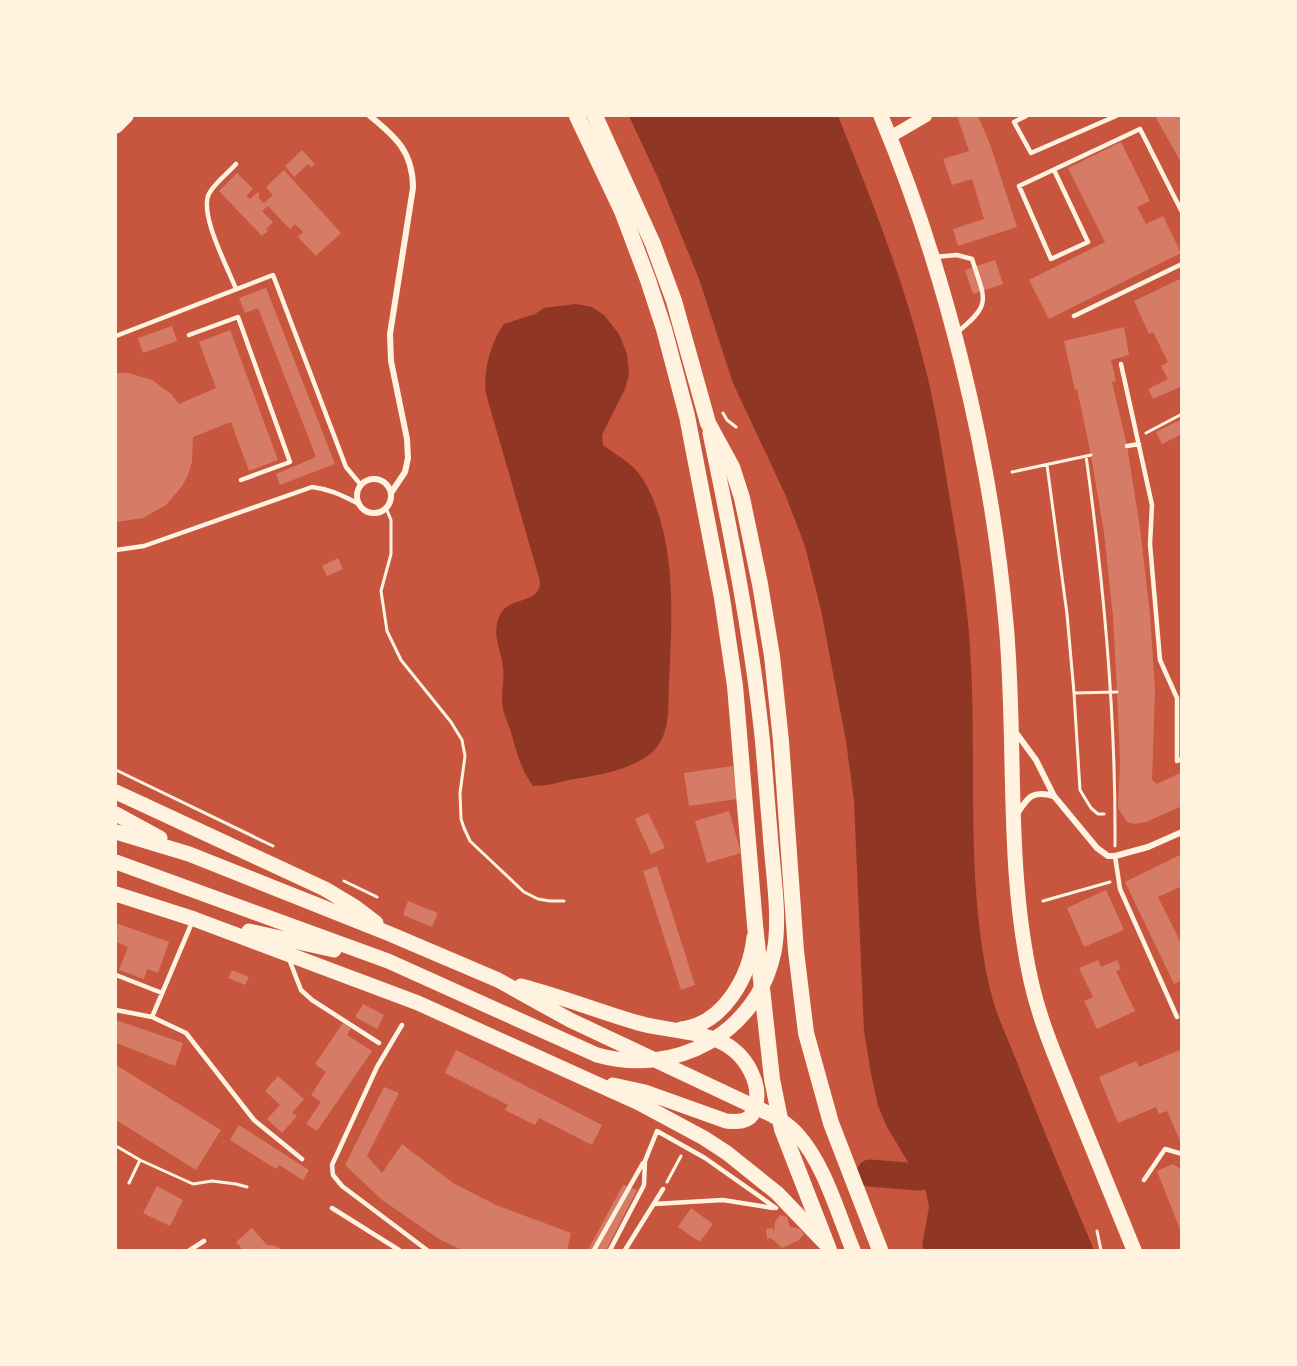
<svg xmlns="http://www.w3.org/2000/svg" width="1297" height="1366" font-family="'DejaVu Sans',sans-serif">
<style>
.water{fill:#8f3625}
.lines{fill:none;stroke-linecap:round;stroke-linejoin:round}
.river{stroke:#8f3625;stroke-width:27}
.building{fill:#d67c66}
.path{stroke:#fff3e0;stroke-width:3}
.service{stroke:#fff3e0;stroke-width:4.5}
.minor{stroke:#fff3e0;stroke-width:6}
.secondary{stroke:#fff3e0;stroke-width:12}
.primary{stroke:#fff3e0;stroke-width:15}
.trunk{stroke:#fff3e0;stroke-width:16}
</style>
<rect width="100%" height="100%" fill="#c8553d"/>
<!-- water -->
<path class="water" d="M 629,116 L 838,116 C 869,193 901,273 922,355 C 934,399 941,443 948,488 C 956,537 965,585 969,634 C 979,752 963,877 991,993 C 997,1017 1009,1041 1018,1065 C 1042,1127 1068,1189 1094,1250 L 924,1250 L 922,1246 L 929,1207 L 926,1192 L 887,1127 L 878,1106 L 871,1074 L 864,1031 L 854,801 L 846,741 L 821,610 L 805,546 L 785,494 L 733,383 L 699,279 L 658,178 Z
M 576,304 L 592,307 L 604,315 L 619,334 L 627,354 L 629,374 L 625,389 L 602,435 L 603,445 C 623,460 636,464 648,488 C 677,547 672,617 669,681 C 668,702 671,729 657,747 C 638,770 597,775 569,780 C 557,783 546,786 533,786 C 521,769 518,756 512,736 C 510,727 505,718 503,709 C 500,695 505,681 503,667 C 501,648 490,633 501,613 C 510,597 541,604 540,581 L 486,394 C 483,371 490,344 504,324 L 535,314 L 544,308 Z"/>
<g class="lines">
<!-- river -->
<path class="river" d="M 870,1173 L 918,1177 L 953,1166"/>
</g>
<!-- building -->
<path class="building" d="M 957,116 L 978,116 L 990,144 L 1017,227 L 958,246 L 953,229 L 984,219 L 972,179 L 952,185 L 943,159 L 969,151 Z
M 1155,116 L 1182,116 L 1182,164 Z
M 1121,142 L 1150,201 L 1137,207 L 1146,224 L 1163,216 L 1181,253 L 1049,319 L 1029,280 L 1105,242 L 1068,168 Z
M 302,150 L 315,164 L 311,167 L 308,164 L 294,177 L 285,166 Z
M 284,170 L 341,233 L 316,256 L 298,237 L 303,232 L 295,224 L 290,229 L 268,206 L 262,211 L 273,222 L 266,229 L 268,231 L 262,236 L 219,191 L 237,173 L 253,189 L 246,196 L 250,199 L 258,192 L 260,195 L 258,197 L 264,203 L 273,195 L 266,187 Z
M 995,260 L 1003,284 L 973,294 L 965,270 Z
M 1182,278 L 1182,386 L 1153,399 L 1148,389 L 1168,379 L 1161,366 L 1168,362 L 1153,332 L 1149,334 L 1134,301 Z
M 266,288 L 335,464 L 280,485 L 276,474 L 316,457 L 258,308 L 245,313 L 239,298 Z
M 172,326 L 177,341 L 143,353 L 138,338 Z
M 1124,327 L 1129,355 L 1111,360 L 1116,381 L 1112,382 L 1127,446 L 1140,528 L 1150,614 L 1155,690 L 1152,780 L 1157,784 L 1182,772 L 1182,806 L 1146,822 L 1135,824 L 1127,822 L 1118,808 L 1120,762 L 1117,692 L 1113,617 L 1104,533 L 1091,455 L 1077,389 L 1075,390 L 1064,341 Z
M 230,330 L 278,460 L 249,471 L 231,422 L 193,437 L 192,462 L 188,475 L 182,486 L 166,505 L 143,518 L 116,522 L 116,373 L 128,373 L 152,380 L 171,394 L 179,404 L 216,388 L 199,342 Z
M 1182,419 L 1182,434 L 1162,444 L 1156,432 Z
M 338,558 L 343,569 L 327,576 L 322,566 Z
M 733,766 L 737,799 L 689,806 L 684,773 Z
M 729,811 L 741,853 L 707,863 L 695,821 Z
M 648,813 L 665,848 L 651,854 L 635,819 Z
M 1182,854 L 1182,886 L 1158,897 L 1182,945 L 1182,980 L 1174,984 L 1125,882 Z
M 657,866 L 695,985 L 681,990 L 643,871 Z
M 1106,890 L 1124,930 L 1084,947 L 1067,908 Z
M 408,901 L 438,913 L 432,927 L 403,915 Z
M 116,923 L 169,942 L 158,973 L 147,969 L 144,979 L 119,970 L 128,947 L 116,942 Z
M 1098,960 L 1101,967 L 1117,960 L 1121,969 L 1116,971 L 1135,1011 L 1097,1029 L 1084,1001 L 1093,997 L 1079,968 Z
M 232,970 L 249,977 L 245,985 L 228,978 Z
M 363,1004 L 384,1015 L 377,1029 L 355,1017 Z
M 116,1020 L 183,1043 L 175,1066 L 116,1043 Z
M 343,1023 L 351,1028 L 347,1035 L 372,1051 L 317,1131 L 306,1124 L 321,1102 L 311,1095 L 326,1072 L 315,1064 Z
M 1182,1049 L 1182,1145 L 1167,1111 L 1159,1114 L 1156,1107 L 1118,1123 L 1099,1077 L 1136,1061 L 1139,1067 Z
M 456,1050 L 602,1125 L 592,1145 L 539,1118 L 535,1125 L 505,1110 L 508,1105 L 445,1073 Z
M 116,1065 L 221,1130 L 196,1170 L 116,1120 Z
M 278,1076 L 304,1099 L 292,1113 L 297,1116 L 282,1133 L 267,1119 L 280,1105 L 265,1091 Z
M 384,1087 L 399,1093 L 367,1156 L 382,1173 L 402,1144 L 453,1183 L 496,1205 L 571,1233 L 567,1250 L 462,1250 L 439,1239 L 382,1200 L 345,1165 Z
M 239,1125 L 309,1170 L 303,1180 L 279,1165 L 276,1169 L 230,1140 Z
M 1173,1164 L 1182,1170 L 1181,1232 L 1157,1171 Z
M 623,1185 L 637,1190 L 606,1250 L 588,1250 Z
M 157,1186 L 183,1200 L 170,1226 L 143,1213 Z
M 691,1208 L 713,1224 L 700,1242 L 678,1227 Z
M 780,1215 L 787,1217 L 790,1227 L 800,1229 L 804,1234 L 799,1240 L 782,1248 L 771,1238 L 767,1239 L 766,1229 L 773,1228 L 774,1234 L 775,1222 Z
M 252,1228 L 267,1245 L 275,1246 L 284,1250 L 243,1250 L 236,1242 Z"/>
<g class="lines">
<!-- path -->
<path class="path" d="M 723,413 L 727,420 L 736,427
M 1146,433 L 1182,414
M 1086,456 C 1104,585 1116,715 1115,846
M 1047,465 L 1067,614 L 1074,693 L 1080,790 L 1091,808 L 1098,814 L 1104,814
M 1012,472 L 1091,455
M 386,508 L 391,520 L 391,554 L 381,591 L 387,631 L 401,660 L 451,722 L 462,740 L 465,756 L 460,793 L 461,819 L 464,828 L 470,841 L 524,892 L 538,899 L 550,901 L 564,901
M 1074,693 L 1117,692
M 116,770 L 273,846
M 344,881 L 377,897
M 1043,901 L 1110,882
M 116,1146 L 140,1160 L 129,1183
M 140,1160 L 193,1184 L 212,1181 L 236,1184 L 247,1187
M 667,1182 L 681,1156
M 1097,1231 L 1101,1250"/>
<!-- service -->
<path class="service" d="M 1026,116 L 1014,122 L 1031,153 L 1116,116
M 236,164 C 228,173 216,182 210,192 C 197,211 228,268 236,289
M 1054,170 L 1088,242 L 1051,259 L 1019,186 L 1140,129 L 1182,212
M 934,257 L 957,255 L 972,259 C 985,300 993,304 956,333
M 1074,316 L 1182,264
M 189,335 L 238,317 L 290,462 L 241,480
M 116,336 L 273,275 L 346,467 L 361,485
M 1121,364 L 1152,505 L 1150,544 L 1160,660 L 1177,698 L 1177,761 L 1182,759
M 1127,446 L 1139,444
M 116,550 L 144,546 L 312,487 C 330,489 343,496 359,504
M 1115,856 L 1120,889 L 1177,1017
M 289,959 L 301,990 L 312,1000 L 379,1043
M 116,975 L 162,993
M 116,1010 L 152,1017 L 186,1033 L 254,1120 L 302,1159
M 152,1017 L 193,920
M 402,1025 L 377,1067 L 332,1165 L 333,1175 L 342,1186 L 427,1250
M 1144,1180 L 1165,1149 L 1182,1154
M 654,1204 L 723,1200 L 773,1208
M 332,1208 L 399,1250
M 190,1250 L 204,1241
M 594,1250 L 643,1163
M 610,1250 L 644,1185 L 645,1161 L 657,1131 L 705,1158 L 776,1208
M 625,1250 L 663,1189"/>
<!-- minor -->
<path class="minor" d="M 370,116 C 396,137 413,152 413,188 L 390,334 L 391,361 L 407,439 L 408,458 L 405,472 L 391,493
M357 496a17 17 0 1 1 34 0a17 17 0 1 1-34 0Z
M 1014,730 L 1036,760 L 1054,796 L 1097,848 L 1108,856 L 1115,856 L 1148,847 L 1182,832
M 1017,814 C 1028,797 1032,790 1054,796"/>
<!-- secondary -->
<path class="secondary" d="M 890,137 L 926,116"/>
<!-- primary -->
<path class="primary" d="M 881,116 C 946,271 991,455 1006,623 C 1017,742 1005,864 1031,981 C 1040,1022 1057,1060 1072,1098 C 1093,1149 1114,1200 1134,1250
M 116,126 L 126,116
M 116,792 L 325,889 L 355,907 L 376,923
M 116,814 L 160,838
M 116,832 L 189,854 L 390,934 L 498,980 L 570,1020 L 772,1115 C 781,1120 790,1126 797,1134 C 824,1163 838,1214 853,1250
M 116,862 L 388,961 L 597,1055 C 675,1077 757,1034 774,952 C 781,917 772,867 770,831 C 767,799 765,767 762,736 C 751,634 731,533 710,433
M 116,894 L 194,919 L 418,1003 L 639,1103 L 704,1138 L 727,1153 L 777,1193 L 824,1242
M 249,931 L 334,950
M 521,986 C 560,996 597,1011 635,1022 C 676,1035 729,1026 751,1072 C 757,1084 759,1098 754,1111 C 749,1123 736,1122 726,1121 L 645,1092 L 613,1085
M 681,1029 C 724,1024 750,976 754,937"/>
<!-- trunk -->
<path class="trunk" d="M 577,116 L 622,211 L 648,280 L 664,329 L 687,416 L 722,598 L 735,686 L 755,925 L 772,1079 L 782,1129 L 829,1250
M 595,116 L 653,244 L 674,301 L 708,423 L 732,467 L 742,498 L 760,584 L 772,656 L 781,741 L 796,951 L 806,1033 L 831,1123 L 880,1250"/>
</g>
<!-- border -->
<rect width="1297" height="1366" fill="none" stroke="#fff3e0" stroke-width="234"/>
</svg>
